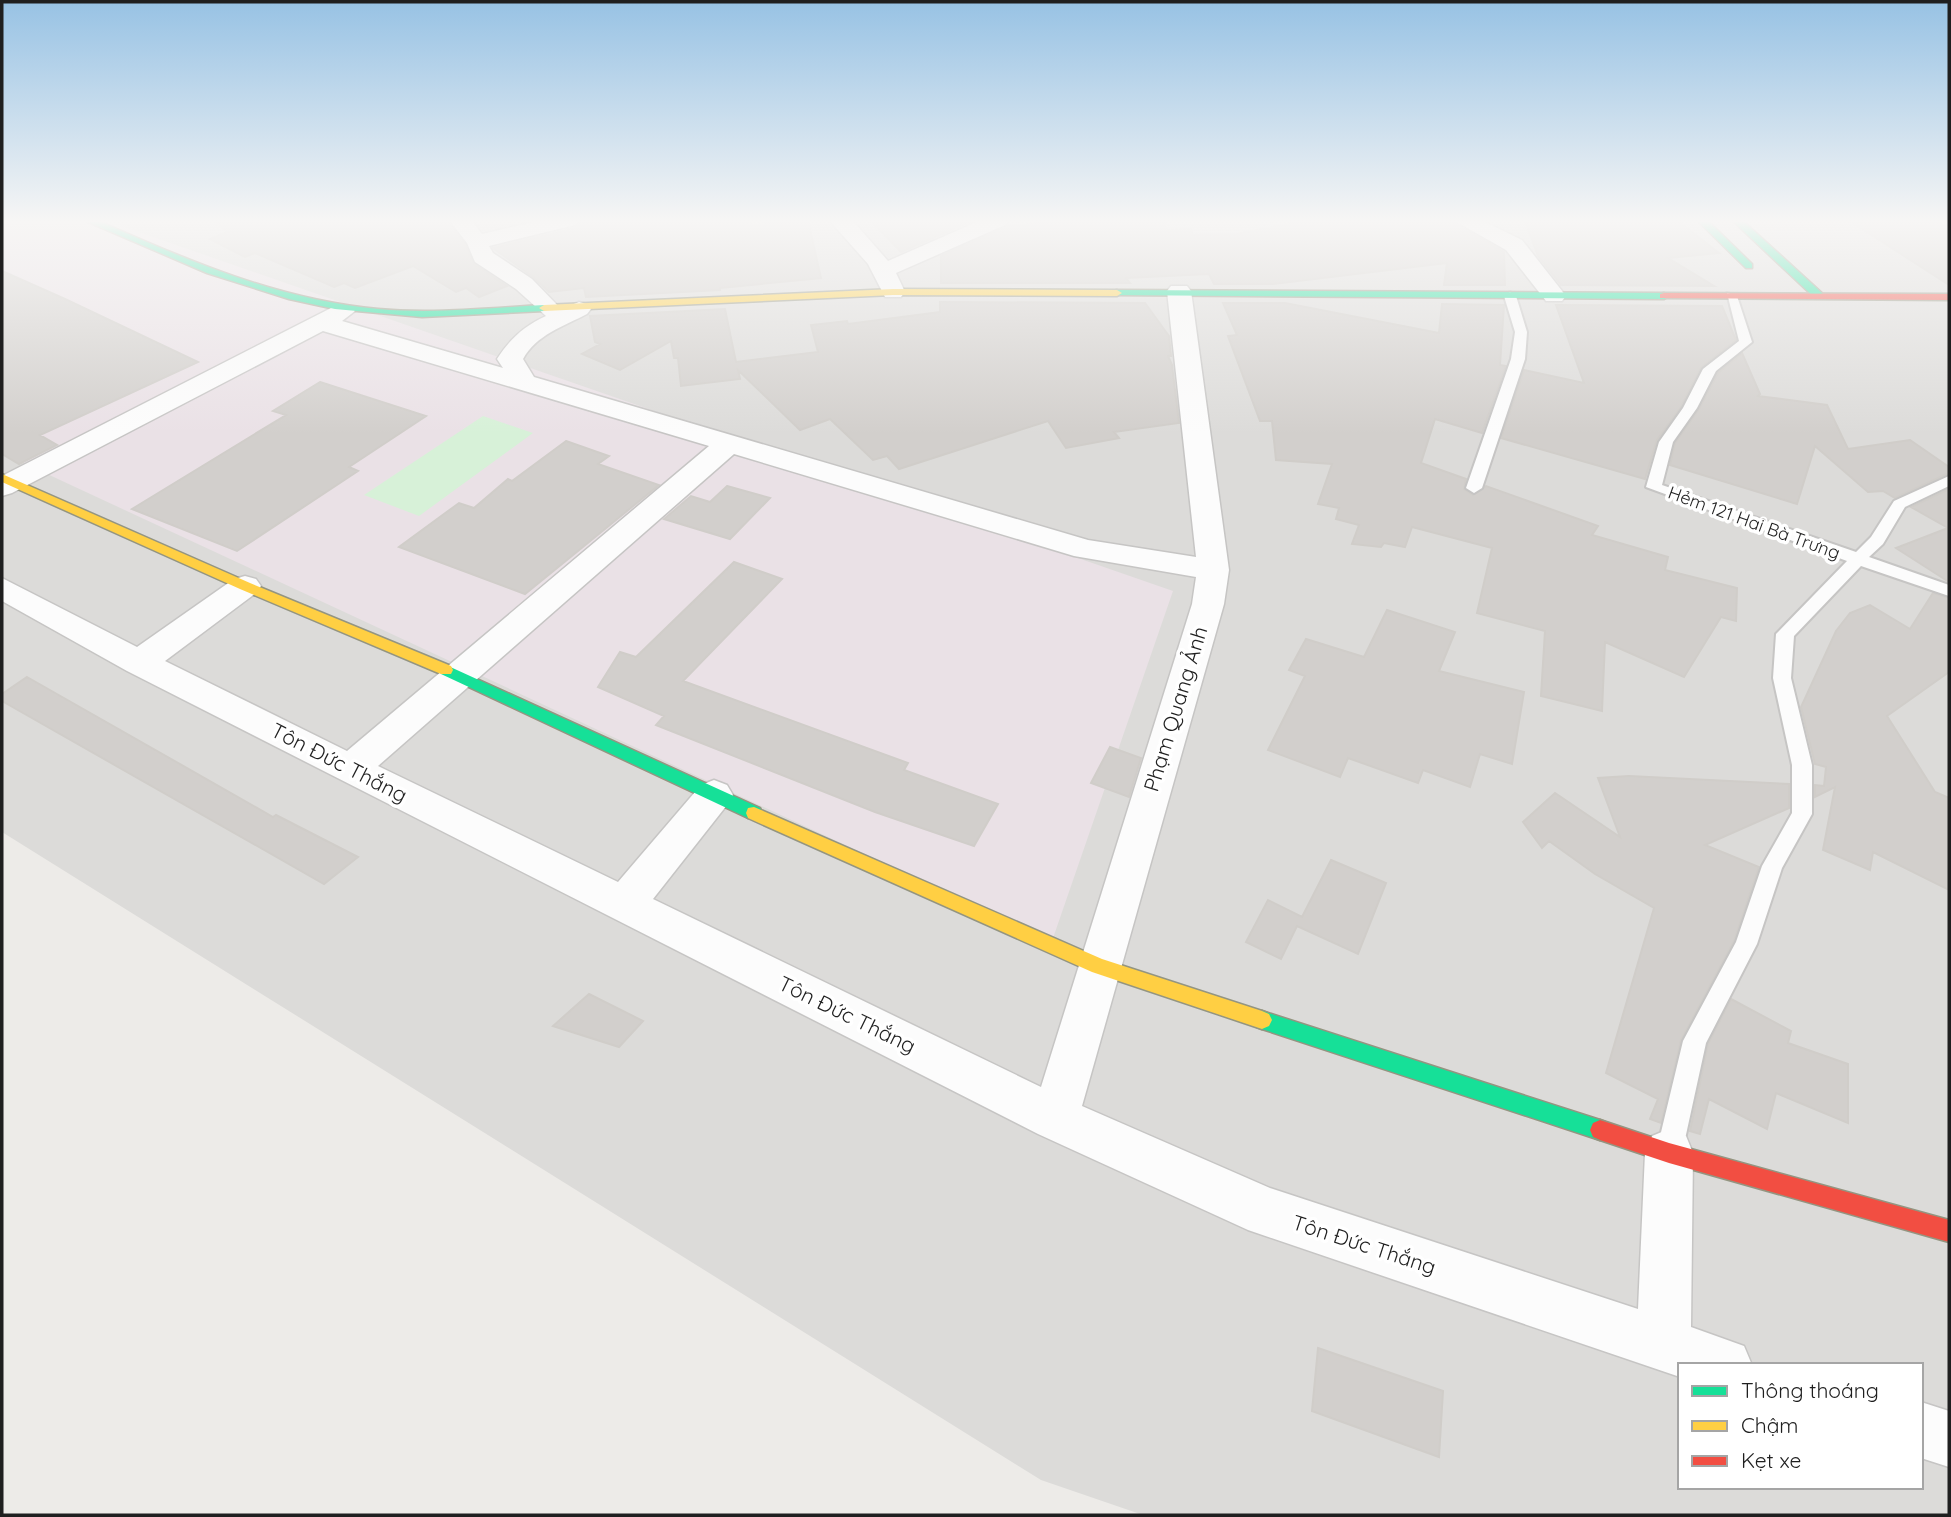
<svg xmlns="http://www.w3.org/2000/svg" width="1951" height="1517" font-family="Quicksand,sans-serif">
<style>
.residential{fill:#dcdbd9;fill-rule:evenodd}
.industrial{fill:#eae1e6}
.park{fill:#d7f1d8}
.building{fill:#d2cfcc;stroke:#d0cdc9;stroke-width:2}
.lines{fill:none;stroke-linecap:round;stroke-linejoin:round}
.lane-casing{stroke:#c6c5c4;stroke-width:4}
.street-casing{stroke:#c6c5c4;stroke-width:3}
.fast-casing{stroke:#949581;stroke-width:3}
.slow-casing{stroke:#949581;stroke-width:3}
.jam-casing{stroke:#949581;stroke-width:3}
.lane{fill:#fcfcfc;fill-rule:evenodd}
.street{fill:#fcfcfc;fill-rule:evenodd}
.fast{fill:#16e098;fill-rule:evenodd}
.slow{fill:#ffcf43;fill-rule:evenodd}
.jam{fill:#f24e42;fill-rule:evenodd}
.labels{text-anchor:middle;stroke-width:7;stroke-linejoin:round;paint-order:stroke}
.far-street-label{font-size:18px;fill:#1f1f1f;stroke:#fff}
.street-label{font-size:21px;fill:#1f1f1f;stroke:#fff}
</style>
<rect width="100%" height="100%" fill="#edebe8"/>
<!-- residential -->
<path class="residential" d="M 2,221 L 1949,221 L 1949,1515 L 1143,1515 L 1041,1480 L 2,832 ZM 1680,1365 L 1921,1365 L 1921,1487 L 1680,1487 Z"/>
<!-- industrial -->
<path class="industrial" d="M 2,221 L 107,221 L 1173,591 L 1052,941 L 2,453 Z"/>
<!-- park -->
<path class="park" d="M 483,416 L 533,433 L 419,516 L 364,495 Z"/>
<!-- building -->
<path class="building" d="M 215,221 L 448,221 L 465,244 L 474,264 L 507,286 L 479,297 L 466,288 L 456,292 L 413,266 L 355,288 L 344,283 L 334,287 L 255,253 L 245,257 L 210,239 L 227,232 Z
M 580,221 L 750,221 L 751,225 L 808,221 L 821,278 L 720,288 L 720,290 L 586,297 L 584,288 L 549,292 L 533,277 L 493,248 L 576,228 Z
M 871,221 L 971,221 L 901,252 Z
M 1066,221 L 1164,221 L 1167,230 L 1191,229 L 1193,235 L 1236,234 L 1304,221 L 1452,221 L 1504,252 L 1505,285 L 1444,285 L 1447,263 L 1273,284 L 1214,284 L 1209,274 L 1126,278 L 1130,283 L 941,283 L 941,256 L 1008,226 Z
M 1525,221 L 1678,221 L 1719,253 L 1668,258 L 1714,286 L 1561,285 L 1538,256 Z
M 1850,221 L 1935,221 L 1949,228 L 1949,285 Z
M 2,271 L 65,299 L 198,362 L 40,435 L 57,445 L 19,464 L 2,454 Z
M 940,302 L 1145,303 L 1169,336 L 1171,356 L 1168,356 L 1172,365 L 1179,423 L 1114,432 L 1119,438 L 1066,448 L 1048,421 L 899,469 L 887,456 L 873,460 L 830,419 L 800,430 L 738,370 L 740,379 L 681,386 L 678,358 L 674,358 L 671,341 L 620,370 L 582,354 L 600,344 L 595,342 L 590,316 L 725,309 L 736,362 L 818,352 L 811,325 L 847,321 L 848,324 L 940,312 Z
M 1223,303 L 1285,303 L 1439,333 L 1442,304 L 1504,305 L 1500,365 L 1506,366 L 1482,433 L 1435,419 L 1421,463 L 1466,479 L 1464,489 L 1473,495 L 1486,486 L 1598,526 L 1592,535 L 1668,557 L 1665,570 L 1737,588 L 1736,621 L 1721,617 L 1684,677 L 1605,642 L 1602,711 L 1541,696 L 1545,631 L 1477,613 L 1492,548 L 1412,527 L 1405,547 L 1384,543 L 1381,547 L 1352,544 L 1359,525 L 1336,519 L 1339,508 L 1318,504 L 1332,464 L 1276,460 L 1272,421 L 1260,421 L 1228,336 L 1237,335 Z
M 1556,305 L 1722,306 L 1736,340 L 1701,368 L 1681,407 L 1657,440 L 1645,479 L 1501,438 L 1524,370 L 1584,383 Z
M 1742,353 L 1760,394 L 1758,396 L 1827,405 L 1848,449 L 1910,440 L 1949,467 L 1949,473 L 1895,498 L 1883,491 L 1868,492 L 1815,446 L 1797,504 L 1670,465 L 1675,443 L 1699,409 L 1718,373 Z
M 320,382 L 426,416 L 349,467 L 358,471 L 237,551 L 132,509 L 286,415 L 273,411 Z
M 566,441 L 609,456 L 598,464 L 659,485 L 525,594 L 399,547 L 459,503 L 474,508 L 508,479 L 512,481 Z
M 727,486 L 770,498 L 730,539 L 664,519 L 691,496 L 710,502 Z
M 1949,489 L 1949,582 L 1896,548 L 1948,528 L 1911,507 Z
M 734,562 L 782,579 L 683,681 L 908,763 L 904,770 L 998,804 L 974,846 L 875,812 L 656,725 L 664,716 L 598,687 L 620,652 L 636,657 Z
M 1933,593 L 1949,598 L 1949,672 L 1887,716 L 1935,792 L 1949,798 L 1949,890 L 1873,852 L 1870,870 L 1823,850 L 1835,787 L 1815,797 L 1815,785 L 1824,786 L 1826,767 L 1815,764 L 1801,707 L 1836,631 L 1850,613 L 1870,605 L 1910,629 Z
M 1387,610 L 1455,632 L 1439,671 L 1524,692 L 1512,764 L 1480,754 L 1470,787 L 1423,770 L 1418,783 L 1348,758 L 1340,777 L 1268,750 L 1305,676 L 1289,670 L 1306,639 L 1364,657 Z
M 27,677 L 273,817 L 276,815 L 358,857 L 324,884 L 2,701 L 2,694 Z
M 1110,747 L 1141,758 L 1129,797 L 1091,783 Z
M 1629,776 L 1789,784 L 1789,808 L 1705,845 L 1759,867 L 1734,941 L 1681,1040 L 1661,1123 L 1650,1119 L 1658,1099 L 1606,1073 L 1654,908 L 1595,874 L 1549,841 L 1542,848 L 1523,822 L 1555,793 L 1620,837 L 1598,778 Z
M 1331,860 L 1386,883 L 1358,954 L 1297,926 L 1281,959 L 1246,942 L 1268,900 L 1302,917 Z
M 589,994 L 643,1021 L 619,1047 L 553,1026 Z
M 1731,999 L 1791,1031 L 1788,1043 L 1848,1064 L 1848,1123 L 1776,1093 L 1767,1129 L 1709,1099 L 1700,1134 L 1690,1131 L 1708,1044 Z
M 1318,1348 L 1443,1391 L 1439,1457 L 1312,1411 Z"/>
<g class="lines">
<defs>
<path id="lane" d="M 1510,292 L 1516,296 L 1527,332 L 1525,359 L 1482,488 L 1474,493 L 1466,488 L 1511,359 L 1515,332 L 1504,296 Z
M 1727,293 L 1737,296 L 1752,342 L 1716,371 L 1697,408 L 1673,442 L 1662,485 L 1856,552 L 1871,537 L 1894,501 L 1949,476 L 1949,486 L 1905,507 L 1883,544 L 1869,557 L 1949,585 L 1949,596 L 1861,566 L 1794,636 L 1791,678 L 1812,765 L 1812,814 L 1782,868 L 1757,944 L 1706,1043 L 1682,1153 L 1678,1162 L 1669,1166 L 1660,1162 L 1656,1153 L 1683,1041 L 1736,942 L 1762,866 L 1792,813 L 1792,765 L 1773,678 L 1776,634 L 1847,561 L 1646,487 L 1659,442 L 1683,408 L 1703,369 L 1739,341 Z"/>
<path id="street" d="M 450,221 L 472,221 L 482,234 L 538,221 L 578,221 L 575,225 L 489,246 L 493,253 L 532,279 L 561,309 L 579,302 L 587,304 L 591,309 L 587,314 C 564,326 536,335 523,359 L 534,377 L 1088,540 L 1196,557 L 1167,291 L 1171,286 L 1187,286 L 1191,291 L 1229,570 L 1224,604 L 1082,1106 L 1270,1188 L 1638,1309 L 1645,1153 L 1652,1136 L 1669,1129 L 1686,1136 L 1693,1153 L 1691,1327 L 1744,1346 L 1752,1365 L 1680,1365 L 1680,1377 L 1248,1230 L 1038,1134 L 127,671 L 2,601 L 2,578 L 137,647 L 234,579 L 245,576 L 256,579 L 261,586 L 256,593 L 165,661 L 347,751 L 709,446 L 323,331 L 12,493 L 2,496 L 2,476 L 335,306 L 351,306 L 355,311 L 342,321 L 503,368 L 497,359 C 510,339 524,326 546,316 L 516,289 L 475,262 L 467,243 ZM 734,454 L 1074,556 L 1196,577 L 1192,604 L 1041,1087 L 653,899 L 727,805 L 733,795 L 727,785 L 714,780 L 701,785 L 618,882 L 378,766 Z
M 830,221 L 853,221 L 888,261 L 979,221 L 1008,221 L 1005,225 L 896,273 L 905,292 L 901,297 L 885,297 L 868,264 Z
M 1455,221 L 1483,221 L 1522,240 L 1566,296 L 1562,301 L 1546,301 L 1506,250 Z
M 1921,1402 L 1949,1411 L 1949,1467 L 1921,1458 Z"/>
<path id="fast" d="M 86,221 L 99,221 C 188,261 280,300 378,309 C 433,314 489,308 544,305 L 549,308 L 544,311 L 422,317 L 335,309 L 289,299 L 207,273 Z
M 1698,221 L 1708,221 L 1752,264 L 1752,268 L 1746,268 Z
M 1733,221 L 1743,221 L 1823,294 L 1823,298 L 1815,298 Z
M 1117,290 L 1664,293 L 1669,296 L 1664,299 L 1113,295 L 1113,291 Z
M 446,665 L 760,808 L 762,813 L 760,818 L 748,818 L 441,674 L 439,670 Z
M 1262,1011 L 1600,1120 L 1607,1123 L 1610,1130 L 1607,1137 L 1600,1140 L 1262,1029 L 1255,1026 L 1252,1020 L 1255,1014 Z"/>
<path id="slow" d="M 893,289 L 1117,290 L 1122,293 L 1117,296 L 893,295 L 544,311 L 539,308 L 544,305 Z
M 2,474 L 250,583 L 451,666 L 453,670 L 451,674 L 441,674 L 240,589 L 2,482 Z
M 754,807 L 1102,959 L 1262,1011 L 1269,1014 L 1272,1020 L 1269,1026 L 1262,1029 L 1092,972 L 748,818 L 746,813 L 748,808 Z"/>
<path id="jam" d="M 1664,293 L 1949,294 L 1949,300 L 1660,298 L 1660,294 Z
M 1600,1120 L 1669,1143 L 1949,1220 L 1949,1242 L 1669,1163 L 1600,1140 L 1593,1137 L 1590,1130 L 1593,1123 Z"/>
</defs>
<!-- lane casing -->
<use href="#lane" class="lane-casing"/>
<!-- street casing -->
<use href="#street" class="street-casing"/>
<!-- fast casing -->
<use href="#fast" class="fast-casing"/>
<!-- slow casing -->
<use href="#slow" class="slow-casing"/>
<!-- jam casing -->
<use href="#jam" class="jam-casing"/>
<!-- lane -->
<use href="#lane" class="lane"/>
<!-- street -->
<use href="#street" class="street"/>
<!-- fast -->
<use href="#fast" class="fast"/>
<!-- slow -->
<use href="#slow" class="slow"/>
<!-- jam -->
<use href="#jam" class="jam"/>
</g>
<!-- sky -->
<linearGradient id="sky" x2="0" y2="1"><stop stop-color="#97c2e4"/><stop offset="0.51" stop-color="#f7f6f5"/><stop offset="1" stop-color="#f7f6f5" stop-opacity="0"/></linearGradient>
<rect width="1951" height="434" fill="url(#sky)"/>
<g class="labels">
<!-- far-street labels -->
<g class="far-street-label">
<text transform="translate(1754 523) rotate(20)" y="6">Hẻm 121 Hai Bà Trưng</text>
</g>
<!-- street labels -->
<g class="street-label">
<text transform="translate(1176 709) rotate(-73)" y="7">Phạm Quang Ảnh</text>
<text transform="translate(339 763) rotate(27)" y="7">Tôn Đức Thắng</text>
<text transform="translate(847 1015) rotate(26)" y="7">Tôn Đức Thắng</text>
<text transform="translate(1364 1245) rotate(18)" y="7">Tôn Đức Thắng</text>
</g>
</g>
<!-- border -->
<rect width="1951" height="1517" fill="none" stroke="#1f1f1f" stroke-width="7"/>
<!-- legend -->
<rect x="1678" y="1363" width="245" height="126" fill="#ffffff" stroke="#a5a5a5" stroke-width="2"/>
<rect x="1692" y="1386" width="35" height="10" fill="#16e098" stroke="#a5a5a5" stroke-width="2"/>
<text x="1741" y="1398" font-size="21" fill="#1f1f1f">Thông thoáng</text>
<rect x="1692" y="1421" width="35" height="10" fill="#ffcf43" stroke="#a5a5a5" stroke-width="2"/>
<text x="1741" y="1433" font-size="21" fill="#1f1f1f">Chậm</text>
<rect x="1692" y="1456" width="35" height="10" fill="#f24e42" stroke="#a5a5a5" stroke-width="2"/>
<text x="1741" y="1468" font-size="21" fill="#1f1f1f">Kẹt xe</text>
</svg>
